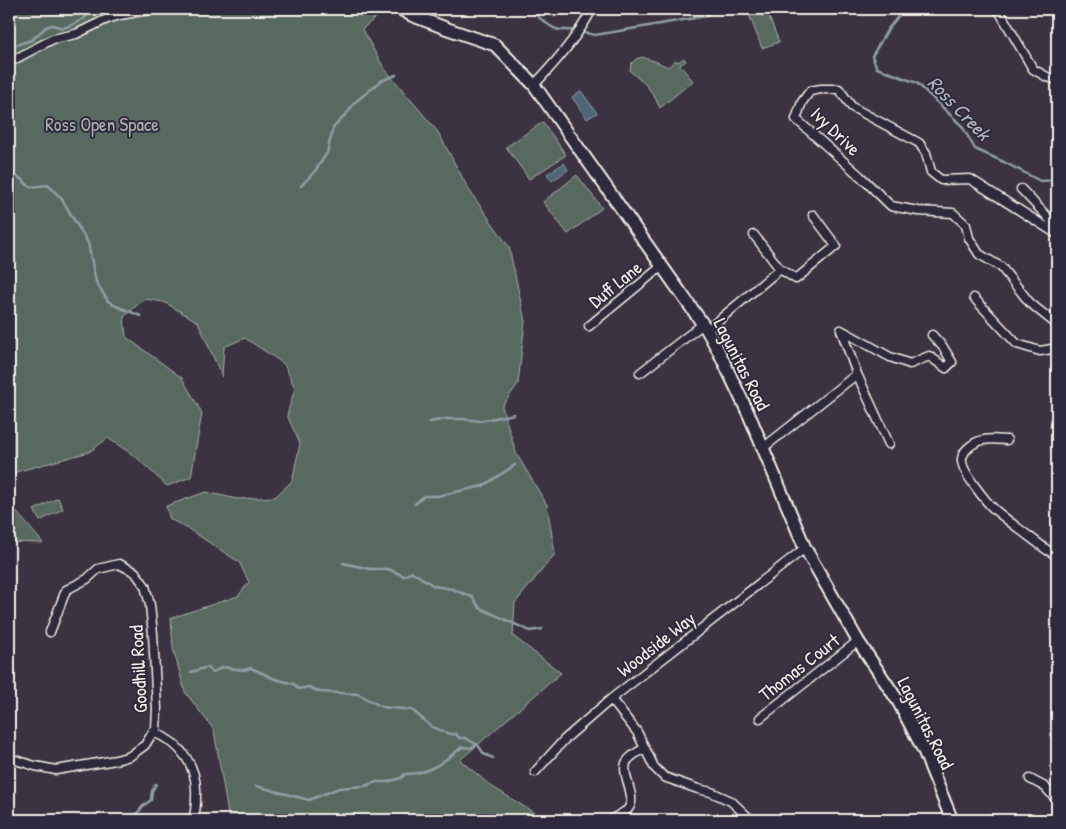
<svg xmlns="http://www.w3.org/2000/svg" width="1066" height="829" font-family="'Patrick Hand',sans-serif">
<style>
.green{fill:#596a61;stroke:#a6aea4}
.water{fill:#4e6678;stroke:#909ea5}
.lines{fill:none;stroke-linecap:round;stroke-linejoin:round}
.stream{stroke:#909ea5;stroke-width:2.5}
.street-casing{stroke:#f4f1e8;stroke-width:11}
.secondary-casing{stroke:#f4f1e8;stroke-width:15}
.street{stroke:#2f2a3d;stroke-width:8}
.secondary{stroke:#2f2a3d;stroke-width:11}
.labels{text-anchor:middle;stroke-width:4;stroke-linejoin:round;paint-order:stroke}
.park-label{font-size:19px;fill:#aeb4ab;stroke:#2f2a3d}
.street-label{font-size:19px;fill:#f4f1e8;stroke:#2f2a3d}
.water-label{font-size:20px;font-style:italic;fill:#b2b9bb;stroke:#2f2a3d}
</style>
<rect width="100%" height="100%" fill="#3b3342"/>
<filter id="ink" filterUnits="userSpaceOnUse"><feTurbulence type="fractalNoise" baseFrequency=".02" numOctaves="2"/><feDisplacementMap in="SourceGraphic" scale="10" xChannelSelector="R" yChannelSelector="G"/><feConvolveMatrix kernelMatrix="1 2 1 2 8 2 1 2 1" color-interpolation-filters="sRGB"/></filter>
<g filter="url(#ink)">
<!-- green -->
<path class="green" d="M 9,9 L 386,9 L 362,29 L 384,68 L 438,132 L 469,190 L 509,247 L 525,321 L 518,384 L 502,406 L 516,453 L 547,505 L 555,554 L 515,603 L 513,636 L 561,673 L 460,760 L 491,786 L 536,814 L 541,820 L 229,820 L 214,730 L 185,692 L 173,648 L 171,618 L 238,596 L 249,582 L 239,562 L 190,530 L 170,519 L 166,506 L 206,492 L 237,499 L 275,497 L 292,481 L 300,444 L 287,415 L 295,388 L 284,364 L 245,338 L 224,347 L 222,377 L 198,322 L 164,302 L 144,299 L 124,317 L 126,337 L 182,378 L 202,413 L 191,477 L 167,486 L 136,457 L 108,438 L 89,452 L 16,472 L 9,483 Z
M 747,9 L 766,9 L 779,42 L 762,48 Z
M 642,57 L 657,62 L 668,67 L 676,60 L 678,62 L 684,58 L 686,61 L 680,65 L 693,81 L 660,108 L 654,96 L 647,86 L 630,71 L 631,64 L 636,59 Z
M 543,122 L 566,155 L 529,179 L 506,147 Z
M 577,175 L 602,208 L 568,234 L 543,202 Z
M 58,498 L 63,509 L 40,521 L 34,510 Z
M 9,503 L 43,543 L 9,542 Z"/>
<!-- water -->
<path class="water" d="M 581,91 L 597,113 L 587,119 L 572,97 Z
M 564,163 L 568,170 L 552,181 L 547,174 Z"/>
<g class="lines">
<!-- stream -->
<path class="stream" d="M 530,9 C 534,14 550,27 556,29 C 561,31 570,29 576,31
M 904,9 L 888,29 L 872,56 L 877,68 L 917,83 L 962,126 L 975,149 L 1004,162 L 1040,181 L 1057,180
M 582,32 L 595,35 L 637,28 L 706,16 L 715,9
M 9,47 L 32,40 L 46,27 L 52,25 L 63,28 L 72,25 L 85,18 L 91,9
M 9,173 L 21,179 L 30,187 L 48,185 L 61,198 L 88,243 L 96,282 L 108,301 L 116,306 L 141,316
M 301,186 L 315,171 L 327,153 L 333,128 L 349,111 L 354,103 L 381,81 L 396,75
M 430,422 L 446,419 L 463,419 L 480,421 L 514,414
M 415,504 L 424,496 L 437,496 L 483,486 L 515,465
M 343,563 L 370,569 L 388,569 L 404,576 L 412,572 L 434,586 L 452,589 L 472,597 L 480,608 L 530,631 L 542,629
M 191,672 L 208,667 L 212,673 L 222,667 L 243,670 L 251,668 L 275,679 L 294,684 L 298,689 L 309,687 L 320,692 L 358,694 L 382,707 L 412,710 L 432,727 L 450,734 L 456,734 L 459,738 L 465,738 L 478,745 L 484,754 L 493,758
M 256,786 L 309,800 L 339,788 L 365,786 L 376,782 L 387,782 L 401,778 L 405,774 C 428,775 445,761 462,747 L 470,748 L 477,745
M 136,815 L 143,806 L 151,800 L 152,791 L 156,784
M 691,820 L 695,816"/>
<defs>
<path id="street" d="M 998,9 L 1033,69 L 1047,77 L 1057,80
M 9,63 L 17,58 L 53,39 L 76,34 L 107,19 L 120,15 L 154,9
M 534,85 C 556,62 578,37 592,9
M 1021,189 L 1057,227
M 1057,234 L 970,179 L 941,180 L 931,172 L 926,153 L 919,143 L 852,107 L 839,89 L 821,89 L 810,91 L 802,102 L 796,119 L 860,176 L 891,206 L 918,211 L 953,213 L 966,225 L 969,238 L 979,254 L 1001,267 L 1030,303 L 1056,324 L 1057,327
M 754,235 L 780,269
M 974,298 L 1017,344 L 1040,351 L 1052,349 L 1057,345
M 589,326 L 662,266
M 707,330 L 780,269 L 796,279 L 836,246 L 813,215
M 841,330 L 890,357 L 910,364 L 929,356 L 946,368 L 952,362 L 943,347 L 932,335
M 841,330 L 857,374 L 889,444
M 640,373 L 703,324
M 1007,440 C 991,439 979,437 967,449 C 965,451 962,456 962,459 C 960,470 987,503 995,510 C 1012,524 1030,537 1047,550 L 1057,555
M 763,448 L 857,374
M 611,699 L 637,732 L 654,767 L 664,777 L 698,789 L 711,792 L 731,801 L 751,820
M 760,718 L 858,641
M 153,732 C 181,743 198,766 196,797 C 196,805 196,813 192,820
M 9,758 L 35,766 L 56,770 L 116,760 L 130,756 L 145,745 L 153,732 L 156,729 L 157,709 L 153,634 L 150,605 L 145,586 L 135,572 L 119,564 L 98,569 L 87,579 L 66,590 L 50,632
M 535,772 L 565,739 L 611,699 L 805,548
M 1030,779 L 1045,787 L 1057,800
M 610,820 C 615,817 622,814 627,810 C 639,799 621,776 626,763 C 629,756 639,752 644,748"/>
<path id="secondary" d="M 400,9 L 411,15 L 448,29 L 495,45 L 534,85 L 707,330 L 719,352 L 750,417 L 805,548 L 858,641 L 898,701 L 924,751 L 952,820"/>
</defs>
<!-- street casing -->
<use href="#street" class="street-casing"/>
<!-- secondary casing -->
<use href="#secondary" class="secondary-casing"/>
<!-- street -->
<use href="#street" class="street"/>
<!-- secondary -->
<use href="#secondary" class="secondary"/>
</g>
</g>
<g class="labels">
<!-- park labels -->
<g class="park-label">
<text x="102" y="131">Ross Open Space</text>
</g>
<!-- street labels -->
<g class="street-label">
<text transform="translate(836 131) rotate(44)" y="7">Ivy Drive</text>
<text transform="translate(615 284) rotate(-39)" y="7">Duff Lane</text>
<text transform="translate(742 364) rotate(63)" y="7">Lagunitas Road</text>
<text transform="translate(656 644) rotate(-38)" y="7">Woodside Way</text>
<text transform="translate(799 667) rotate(-38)" y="7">Thomas Court</text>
<text transform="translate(138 669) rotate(-93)" y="7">Goodhill Road</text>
<text transform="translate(926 723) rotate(63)" y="7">Lagunitas Road</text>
</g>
<!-- water labels -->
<g class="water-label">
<text transform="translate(959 108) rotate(46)" y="7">Ross Creek</text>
</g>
</g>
<!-- margin -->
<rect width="1066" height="829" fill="none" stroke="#2f2a3d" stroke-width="30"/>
<rect x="15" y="15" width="1036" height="799" fill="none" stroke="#f4f1e8" stroke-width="2" filter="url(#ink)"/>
</svg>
